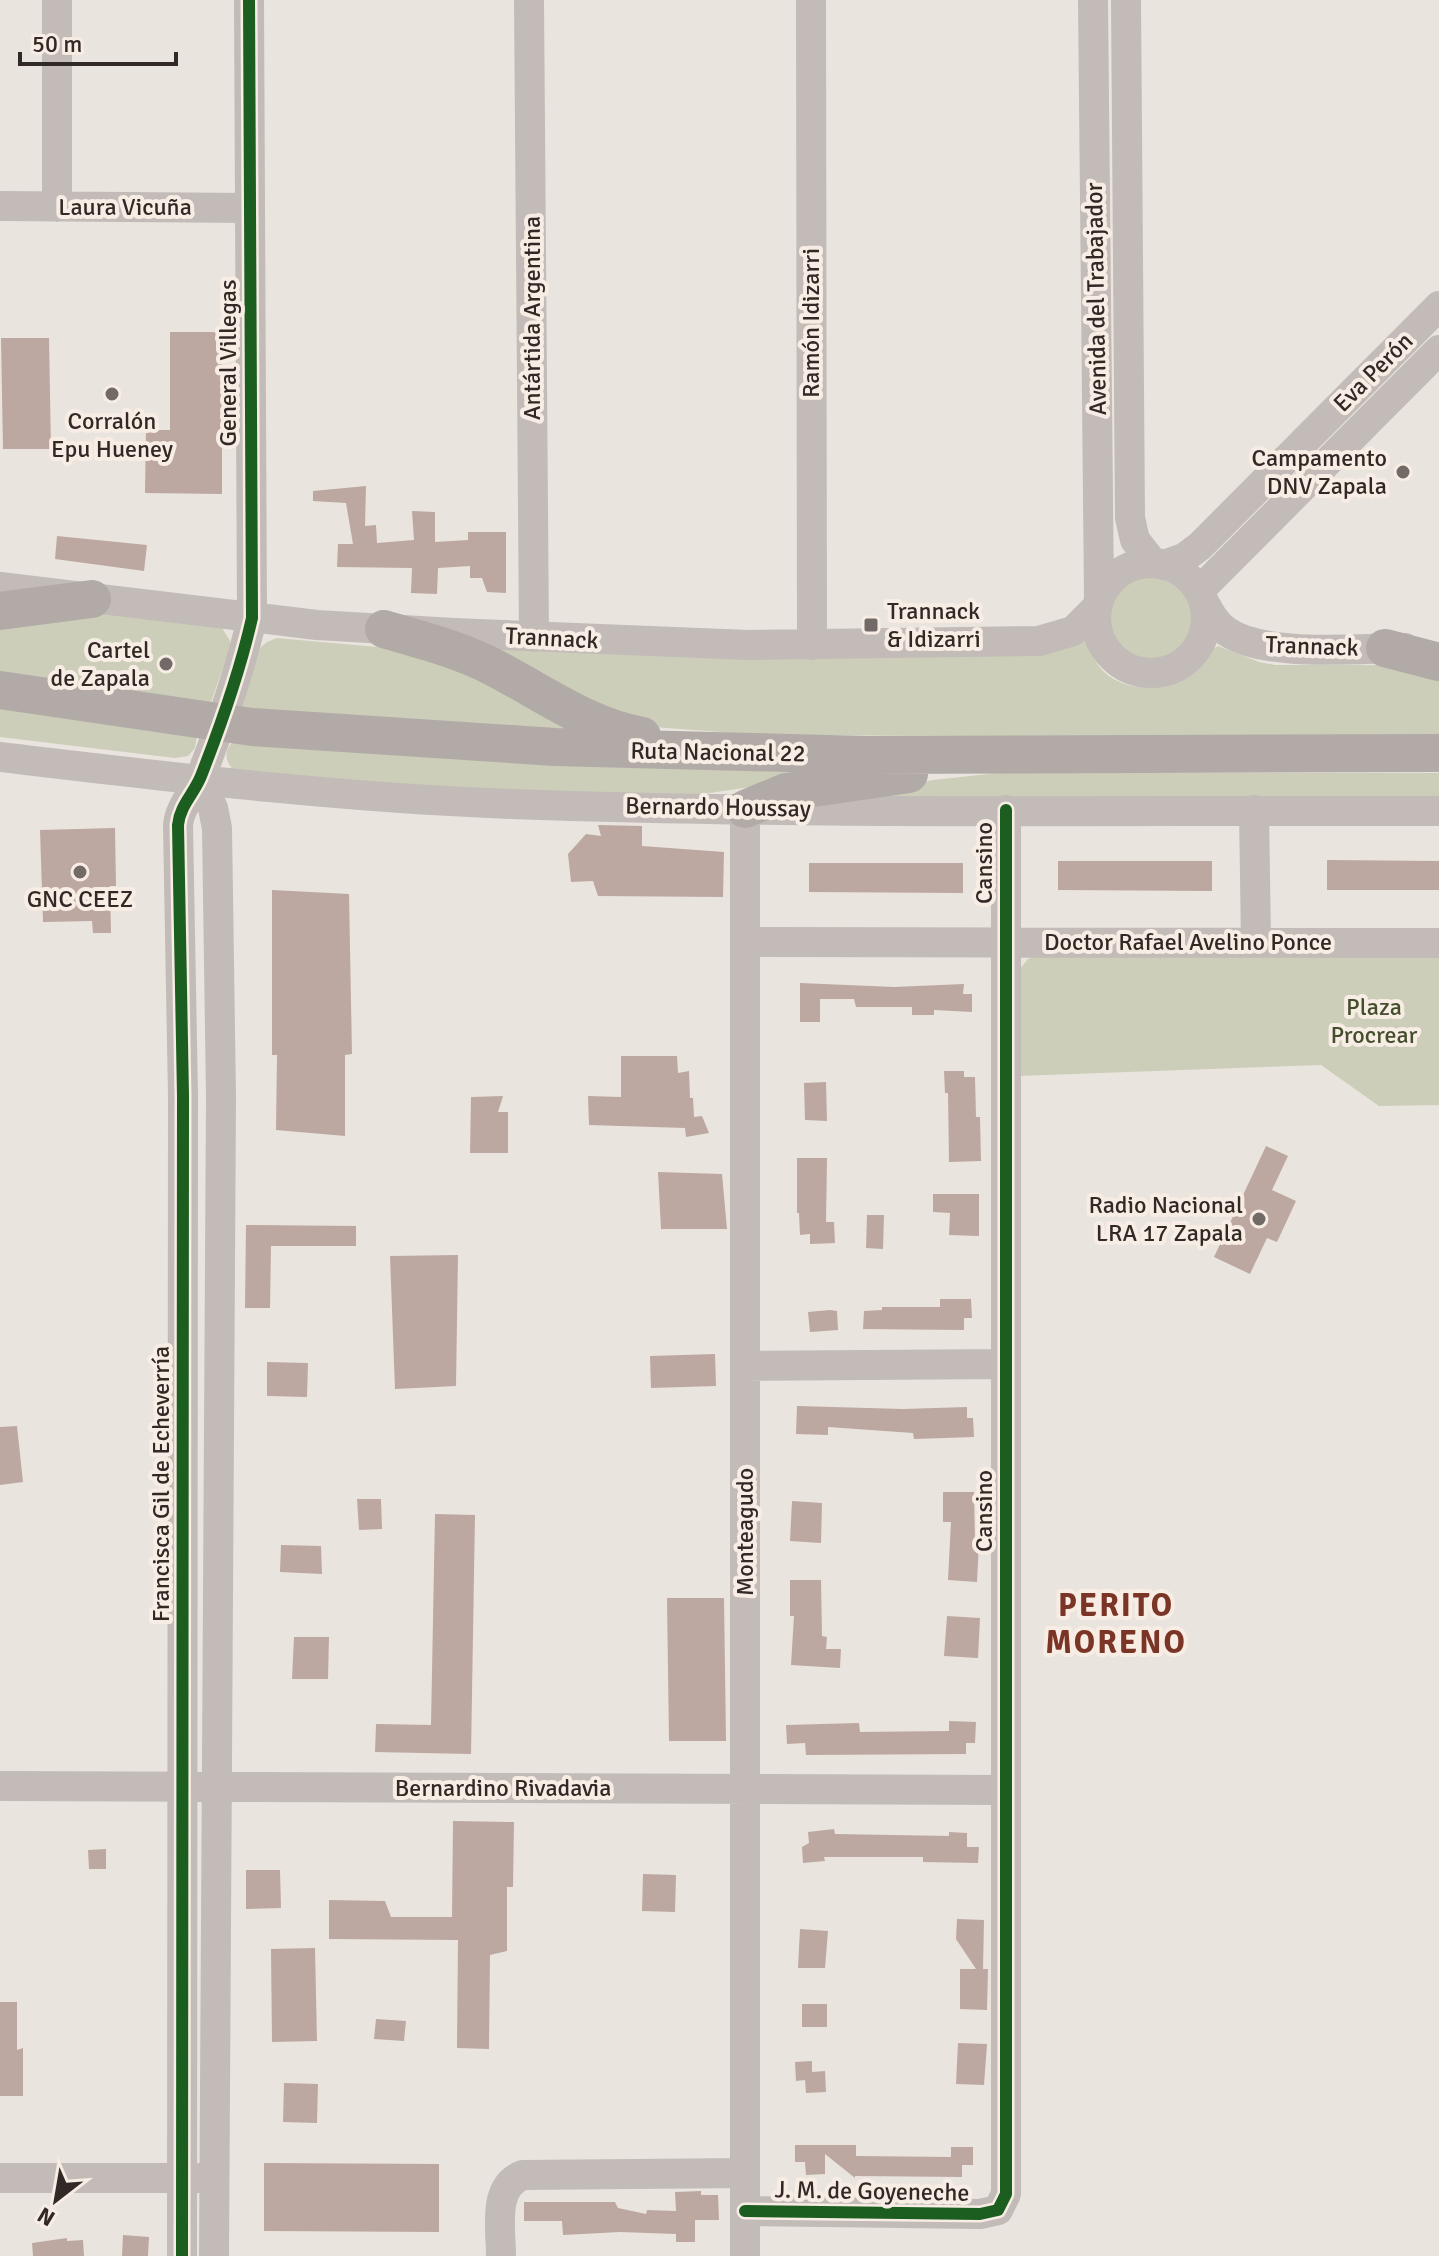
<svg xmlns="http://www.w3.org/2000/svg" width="1439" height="2256" font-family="Signika,sans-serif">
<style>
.green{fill:#ccceb9}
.building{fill:#bca8a0}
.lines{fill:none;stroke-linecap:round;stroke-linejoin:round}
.minor{stroke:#c2bbb7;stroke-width:30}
.major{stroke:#b1aaa6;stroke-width:38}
.cycleway-casing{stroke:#f7ede4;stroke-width:17}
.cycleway{stroke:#1b5e20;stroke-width:12}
.poi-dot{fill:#726a66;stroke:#f7ede4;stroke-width:3}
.labels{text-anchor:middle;stroke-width:8;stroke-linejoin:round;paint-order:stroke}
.street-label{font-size:24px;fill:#322926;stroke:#f7ede4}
.poi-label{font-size:24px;fill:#322926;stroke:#f7ede4;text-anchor:end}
.park-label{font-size:24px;fill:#444e2c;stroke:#f7ede4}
.district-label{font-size:32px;font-weight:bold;letter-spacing:2px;fill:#7b3526;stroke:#f7ede4}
</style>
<rect width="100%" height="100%" fill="#eae4de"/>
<!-- green -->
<path class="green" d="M1109 620a43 43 0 1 1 86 0a43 43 0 1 1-86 0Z
M 62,609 L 221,626 L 230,641 L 230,648 L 211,702 L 206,705 L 0,680 L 0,620 Z
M 277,638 L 422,651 L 609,736 L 243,711 L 242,704 L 260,648 L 267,642 Z
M 1085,640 C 1090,651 1095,663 1104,672 C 1128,694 1168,691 1192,673 C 1203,665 1207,652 1218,646 L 1259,662 L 1275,665 L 1386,665 L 1439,671 L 1439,738 L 762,735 L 653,727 L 467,646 Z
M 0,700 L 197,735 L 195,748 L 188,756 L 175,758 L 0,737 Z
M 236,740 L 887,767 L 689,796 L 522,794 L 235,771 C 224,762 223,748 236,740 Z
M 998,773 L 1439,773 L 1439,802 L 851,798 L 933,780 Z
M 1439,955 L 1439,1105 L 1379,1106 L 1321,1065 L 1018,1076 L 1019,970 L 1028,959 L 1035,956 Z"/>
<!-- building -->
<path class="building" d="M 170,332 L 222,332 L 222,494 L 145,493 L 146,430 L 170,430 Z
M 1,338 L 49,338 L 51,449 L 3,449 Z
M 366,486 L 365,526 L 376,525 L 377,543 L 414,540 L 412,511 L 435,512 L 435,542 L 468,540 L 468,532 L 506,532 L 506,593 L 487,592 L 482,578 L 470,578 L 470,566 L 438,568 L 437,594 L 411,593 L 412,568 L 337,567 L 338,544 L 353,544 L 346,503 L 313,501 L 313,491 Z
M 57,536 L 147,545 L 144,571 L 55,559 Z
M 598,825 L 642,826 L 642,846 L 724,852 L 723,897 L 598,896 L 593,881 L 571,882 L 568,854 L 586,834 L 601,836 Z
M 115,828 L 116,886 L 110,886 L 111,933 L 93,933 L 92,921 L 43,922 L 40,830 Z
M 1327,860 L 1439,861 L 1439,890 L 1327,890 Z
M 1058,861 L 1212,861 L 1212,891 L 1058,890 Z
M 809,863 L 963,863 L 963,893 L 809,892 Z
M 272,890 L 349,894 L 352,1054 L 345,1055 L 345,1136 L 276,1130 L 277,1055 L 272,1055 Z
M 800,983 L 894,987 L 964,984 L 963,994 L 972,994 L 972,1012 L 934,1010 L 934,1015 L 912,1015 L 912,1007 L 856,1007 L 854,999 L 820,999 L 820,1022 L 800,1022 Z
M 621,1056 L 677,1056 L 678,1073 L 689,1071 L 690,1098 L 693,1098 L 694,1117 L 702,1116 L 709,1133 L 686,1137 L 685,1128 L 589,1125 L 588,1096 L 621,1097 Z
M 944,1071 L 964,1071 L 964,1077 L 975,1077 L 976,1117 L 980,1117 L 981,1161 L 949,1162 L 948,1093 L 945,1093 Z
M 826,1082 L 827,1121 L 805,1120 L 804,1083 Z
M 503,1096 L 498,1112 L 508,1112 L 508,1153 L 470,1153 L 471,1097 Z
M 1266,1146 L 1288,1156 L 1272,1190 L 1296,1201 L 1277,1242 L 1267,1238 L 1250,1274 L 1214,1257 Z
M 797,1158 L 827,1158 L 826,1222 L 834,1222 L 835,1243 L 810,1244 L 810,1234 L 800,1235 L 799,1213 L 797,1213 Z
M 658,1172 L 722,1174 L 727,1229 L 661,1229 Z
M 933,1194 L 979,1194 L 979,1236 L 949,1235 L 950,1213 L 933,1212 Z
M 867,1215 L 884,1215 L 883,1249 L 866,1248 Z
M 246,1225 L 356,1226 L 356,1246 L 271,1246 L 270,1308 L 245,1308 Z
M 458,1255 L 456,1386 L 395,1389 L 390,1256 Z
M 940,1299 L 971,1299 L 972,1318 L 964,1318 L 964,1330 L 863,1329 L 864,1311 L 882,1310 L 882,1307 L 940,1307 Z
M 830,1310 L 837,1311 L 838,1330 L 810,1332 L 808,1312 Z
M 715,1354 L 716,1386 L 651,1388 L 650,1356 Z
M 267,1362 L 308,1363 L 307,1397 L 267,1396 Z
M 797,1406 L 903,1409 L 967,1407 L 967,1418 L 973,1418 L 974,1437 L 914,1439 L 913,1433 L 828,1427 L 828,1435 L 796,1434 Z
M 17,1426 L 23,1482 L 0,1485 L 0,1427 Z
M 943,1492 L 974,1492 L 975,1542 L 979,1542 L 977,1582 L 948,1580 L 951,1522 L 943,1522 Z
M 357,1499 L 381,1499 L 382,1529 L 359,1530 Z
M 792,1501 L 822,1503 L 821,1543 L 790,1541 Z
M 435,1514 L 475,1515 L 471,1754 L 375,1752 L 376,1724 L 431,1725 Z
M 281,1545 L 321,1546 L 322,1574 L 280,1572 Z
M 790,1580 L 821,1580 L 822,1636 L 827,1637 L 826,1649 L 841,1649 L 840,1668 L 791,1665 L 794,1616 L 790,1616 Z
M 667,1598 L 724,1598 L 726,1741 L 669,1741 Z
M 947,1616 L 980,1618 L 978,1658 L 944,1656 Z
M 294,1637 L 329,1637 L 328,1679 L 292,1679 Z
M 949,1721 L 976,1722 L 975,1743 L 966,1743 L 966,1754 L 806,1755 L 805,1743 L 787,1744 L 786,1725 L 859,1723 L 860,1732 L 949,1731 Z
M 453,1821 L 514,1822 L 513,1887 L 507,1887 L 507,1951 L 490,1955 L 489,2049 L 457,2048 L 458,1940 L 329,1939 L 329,1900 L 385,1901 L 391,1917 L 452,1917 Z
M 834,1829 L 835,1834 L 949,1836 L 949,1832 L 967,1833 L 967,1847 L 979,1847 L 978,1863 L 923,1862 L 923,1857 L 824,1857 L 825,1861 L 803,1863 L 802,1847 L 809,1843 L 808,1832 Z
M 106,1849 L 106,1869 L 89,1869 L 88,1850 Z
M 246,1870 L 280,1870 L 281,1908 L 246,1909 Z
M 643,1874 L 676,1875 L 675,1912 L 642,1911 Z
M 957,1919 L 984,1920 L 983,1969 L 988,1969 L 987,2010 L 960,2009 L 960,1969 L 976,1969 L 956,1939 Z
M 800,1929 L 828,1931 L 825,1968 L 798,1968 Z
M 315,1948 L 317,2041 L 272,2042 L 271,1949 Z
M 0,2002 L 17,2002 L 17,2050 L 23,2048 L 23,2096 L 0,2096 Z
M 802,2004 L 827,2004 L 827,2027 L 802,2027 Z
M 376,2019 L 406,2021 L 404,2041 L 374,2039 Z
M 958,2043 L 987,2044 L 984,2085 L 956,2084 Z
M 812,2061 L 812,2072 L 825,2071 L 826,2092 L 806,2093 L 805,2080 L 796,2081 L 795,2062 Z
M 284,2083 L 318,2084 L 317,2123 L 283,2122 Z
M 795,2145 L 856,2145 L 856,2156 L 951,2157 L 951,2147 L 973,2147 L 973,2165 L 962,2165 L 962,2177 L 855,2176 L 855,2178 L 825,2154 L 825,2174 L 806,2175 L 805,2162 L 795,2162 Z
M 264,2163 L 439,2164 L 439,2232 L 264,2231 Z
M 701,2191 L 701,2195 L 718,2195 L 719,2220 L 695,2220 L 695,2242 L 676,2242 L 676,2234 L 620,2232 L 563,2235 L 562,2221 L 524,2221 L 524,2202 L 615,2202 L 618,2208 L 646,2214 L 647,2210 L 676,2211 L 675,2192 Z
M 123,2235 L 149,2237 L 148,2256 L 122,2256 Z
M 67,2238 L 67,2241 L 83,2240 L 84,2256 L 33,2256 L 32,2243 Z"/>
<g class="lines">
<!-- minor -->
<path class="minor" d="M 529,0 L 534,637
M 811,0 L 812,645
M 1093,0 L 1099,597
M 1126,0 L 1130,518 L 1135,540 L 1153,563
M 0,206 L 250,208
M 57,207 L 57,0
M1096 618a55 55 0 1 1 110 0a55 55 0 1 1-110 0Z
M 1164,565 L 1184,558 L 1200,546 L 1439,306
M 0,587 L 317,625 L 454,633 L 749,645 L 1039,641 L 1073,631 L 1095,609
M 1199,591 L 1439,350
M 1204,602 C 1210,613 1215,623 1226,631 C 1264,658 1358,648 1405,648
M 0,757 C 170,777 341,798 512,804 C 821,815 1130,810 1439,811
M 200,780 L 213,808 L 217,828 L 221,1097 L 214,2256
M 745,809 L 745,2256
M 1254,810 L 1256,943
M 745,942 L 1439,943
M 745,1366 L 1006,1364
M 0,1786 L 1006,1790
M 0,2178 L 200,2178
M 745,2211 L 980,2214 L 998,2210 L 1006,2194 L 1006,810
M 182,2256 L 183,1096 L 178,825 C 180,805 194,794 201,776 C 221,725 240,671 252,618 L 249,0
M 501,2256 C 501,2229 492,2186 523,2175 L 745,2173"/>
<!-- major -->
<path class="major" d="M 0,611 L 92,599
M 384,629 C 418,639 453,648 485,663 C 538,689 583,725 642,736
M 1385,648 L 1439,662
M 0,690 L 252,727 L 555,747 L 866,755 L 1439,753
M 745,809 L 786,792 L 909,774"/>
<defs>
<path id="cycleway" d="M 745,2211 L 980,2214 L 998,2210 L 1006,2194 L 1006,810
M 182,2256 L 183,1096 L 178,825 C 180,805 194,794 201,776 C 221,725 240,671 252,618 L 249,0"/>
</defs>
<!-- cycleway casing -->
<use href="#cycleway" class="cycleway-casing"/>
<!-- cycleway -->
<use href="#cycleway" class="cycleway"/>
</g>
<!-- markers -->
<g class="poi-dot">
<circle cx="112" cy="394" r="8"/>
<circle cx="1403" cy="472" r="8"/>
<rect x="863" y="617" width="16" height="16" rx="4"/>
<circle cx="166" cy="664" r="8"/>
<circle cx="80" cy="872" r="8"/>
<circle cx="1259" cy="1219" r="8"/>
</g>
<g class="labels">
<!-- street labels -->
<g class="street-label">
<text x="125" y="215">Laura Vicuña</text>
<text transform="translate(1096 299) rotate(-91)" y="8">Avenida del Trabajador</text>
<text transform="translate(532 318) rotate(-90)" y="8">Antártida Argentina</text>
<text transform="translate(811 323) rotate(-90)" y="8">Ramón Idizarri</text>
<text transform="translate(228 363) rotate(-90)" y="8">General Villegas</text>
<text transform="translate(1373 372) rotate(-45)" y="8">Eva Perón</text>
<text transform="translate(552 638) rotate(3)" y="8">Trannack</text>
<text transform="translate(1312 646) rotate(2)" y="8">Trannack</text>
<text transform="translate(718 752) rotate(1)" y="8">Ruta Nacional 22</text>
<text transform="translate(718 807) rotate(1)" y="8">Bernardo Houssay</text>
<text transform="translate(984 863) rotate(-90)" y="8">Cansino</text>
<text x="1188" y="950">Doctor Rafael Avelino Ponce</text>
<text transform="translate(161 1484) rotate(-90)" y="8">Francisca Gil de Echeverría</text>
<text transform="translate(984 1511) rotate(-90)" y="8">Cansino</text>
<text transform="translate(745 1532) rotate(-90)" y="8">Monteagudo</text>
<text x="503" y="1796">Bernardino Rivadavia</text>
<text transform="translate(872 2191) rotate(1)" y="8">J. M. de Goyeneche</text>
</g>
<!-- poi labels -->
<g class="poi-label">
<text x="112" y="429" text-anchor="middle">Corralón<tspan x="112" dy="28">Epu Hueney</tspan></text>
<text x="1387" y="466">Campamento<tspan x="1387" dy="28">DNV Zapala</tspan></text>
<text x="887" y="619" text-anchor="start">Trannack<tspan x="887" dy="28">&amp; Idizarri</tspan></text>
<text x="150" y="658">Cartel<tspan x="150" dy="28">de Zapala</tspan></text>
<text x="80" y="907" text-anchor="middle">GNC CEEZ</text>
<text x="1243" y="1213">Radio Nacional<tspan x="1243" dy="28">LRA 17 Zapala</tspan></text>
</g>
<!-- park labels -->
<g class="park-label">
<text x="1374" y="1015">Plaza<tspan x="1374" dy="28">Procrear</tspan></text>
</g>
<!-- district labels -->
<g class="district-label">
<text x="1116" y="1616">PERITO<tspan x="1116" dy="37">MORENO</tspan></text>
</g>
</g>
<!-- north arrow -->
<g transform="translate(56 2200) rotate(211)" stroke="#f7ede4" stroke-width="6" paint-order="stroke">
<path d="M0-6L14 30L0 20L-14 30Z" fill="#322926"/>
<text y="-12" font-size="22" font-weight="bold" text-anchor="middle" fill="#322926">N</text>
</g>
<!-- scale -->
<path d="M20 52v12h156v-12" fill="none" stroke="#322926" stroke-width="4"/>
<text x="32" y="52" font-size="24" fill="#322926" stroke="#f7ede4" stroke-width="6" paint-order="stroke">50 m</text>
</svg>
